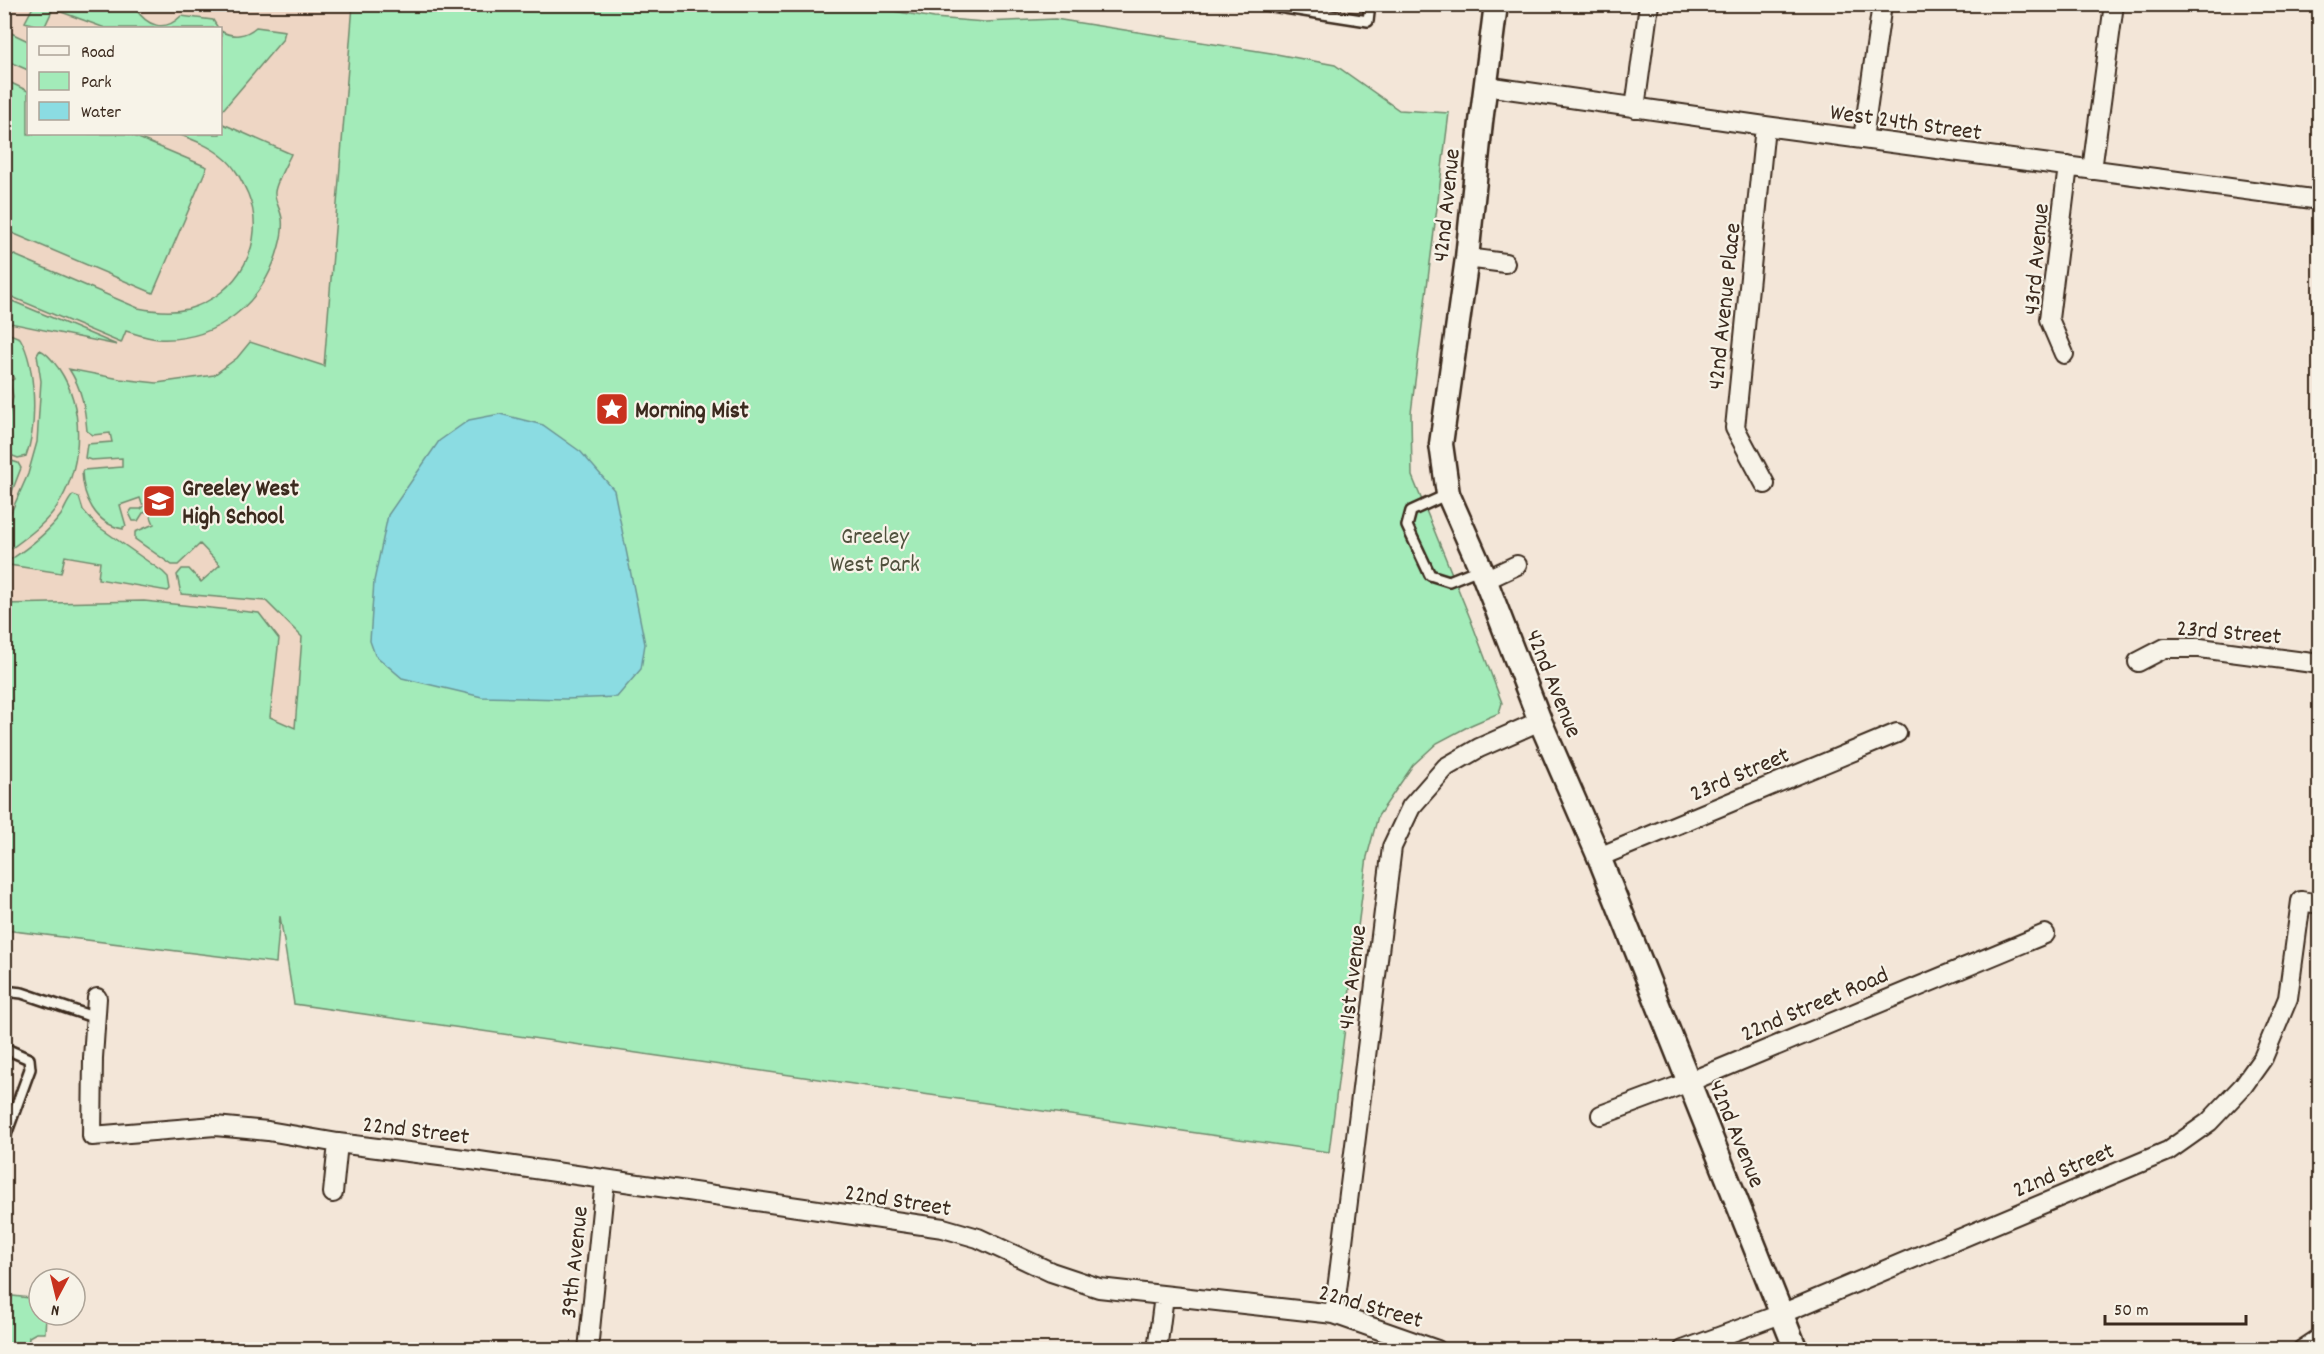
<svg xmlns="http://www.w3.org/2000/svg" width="2324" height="1354" font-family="Dekko,sans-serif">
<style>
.built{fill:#eed6c4;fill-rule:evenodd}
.green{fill:#a3ebb9;stroke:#6f8a6c;stroke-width:1.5}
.water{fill:#8bdce2;stroke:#6b9594;stroke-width:1.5}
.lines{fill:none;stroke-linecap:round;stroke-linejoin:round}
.service-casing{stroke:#3b2a1e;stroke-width:14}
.minor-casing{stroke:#3b2a1e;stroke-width:22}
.tertiary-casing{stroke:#3b2a1e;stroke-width:27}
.service{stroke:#f7f3e8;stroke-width:9}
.minor{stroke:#f7f3e8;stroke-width:18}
.tertiary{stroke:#f7f3e8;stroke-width:22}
.labels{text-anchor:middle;stroke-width:4.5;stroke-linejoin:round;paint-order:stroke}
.street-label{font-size:24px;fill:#3b2a1e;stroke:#f7f3e8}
.poi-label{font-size:24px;font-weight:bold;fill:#3b2a1e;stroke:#f7f3e8;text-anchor:start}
.park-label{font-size:24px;fill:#50513d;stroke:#f7f3e8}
</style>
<rect width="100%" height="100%" fill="#f3e6d8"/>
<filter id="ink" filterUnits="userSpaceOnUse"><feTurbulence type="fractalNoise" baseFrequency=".0167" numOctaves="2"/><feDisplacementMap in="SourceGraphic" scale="12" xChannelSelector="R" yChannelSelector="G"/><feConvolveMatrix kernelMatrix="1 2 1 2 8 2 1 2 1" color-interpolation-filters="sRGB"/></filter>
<g filter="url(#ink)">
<!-- built -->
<path class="built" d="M 5,5 L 353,5 L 276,963 L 5,930 ZM 28,28 L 220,28 L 220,134 L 28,134 Z"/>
<!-- green -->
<path class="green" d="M 852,4 L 934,18 L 985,22 L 1055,19 L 1271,53 L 1335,65 L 1399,110 L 1449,113 L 1411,413 L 1412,476 L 1470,618 L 1502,703 L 1499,713 L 1471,725 L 1437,743 L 1413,765 L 1378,816 L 1367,857 L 1329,1152 L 294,1004 L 280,916 L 276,963 L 5,930 L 4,604 L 144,601 L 259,613 L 279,639 L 270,717 L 295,728 L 302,637 L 266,601 L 181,594 L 177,575 L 182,569 L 189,569 L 201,582 L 220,565 L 200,544 L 178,565 L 172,565 L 135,539 L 135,532 L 154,524 L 149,512 L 143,513 L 138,521 L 133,521 L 129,513 L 132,509 L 141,509 L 146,504 L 142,504 L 140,498 L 120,505 L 126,526 L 123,527 L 123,529 C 95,524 83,497 82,472 L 83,470 L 122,467 L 122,458 L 91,460 L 85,458 L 87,444 L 112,442 L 110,433 L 93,435 L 87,431 C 85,408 82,389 69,369 L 120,379 L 157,383 L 214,375 L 237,358 L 250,342 L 324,366 L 353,5 Z
M 116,5 L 135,8 C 147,26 164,33 181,16 L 213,20 L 218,28 L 105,28 L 53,9 L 44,28 L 25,22 L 34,5 Z
M 256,27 L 285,31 L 283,39 L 221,112 L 221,31 C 232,38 246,36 256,27 Z
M 5,30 L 28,41 L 28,70 L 5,60 Z
M 5,80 L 28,91 L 28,134 L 129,134 L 207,167 L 153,293 L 5,230 Z
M 221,123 L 291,154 C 287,163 276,182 275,192 C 274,200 281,210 282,219 C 283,227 281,239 279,246 C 264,303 217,342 158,339 C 147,338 136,334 126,331 L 121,343 L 5,294 L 5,251 L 138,308 C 154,311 172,313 188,309 C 238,295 268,243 248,194 C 242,181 235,166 223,157 C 210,146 194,140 178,134 L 220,134 Z
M 5,298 L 117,345 L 5,322 Z
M 5,332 L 20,338 C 36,366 38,425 26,456 L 18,458 L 5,453 L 5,432 L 13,397 L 10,381 L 14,379 L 9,368 L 5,368 Z
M 40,350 C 48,353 54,362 59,369 C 84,406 83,461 61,500 C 48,523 26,538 5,553 L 5,526 L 28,474 L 37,442 L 41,381 L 37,355 Z
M 5,459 L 18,463 L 21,468 L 11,494 L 7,497 L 5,497 Z
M 73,495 L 79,497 L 83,510 L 96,525 L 163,572 L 168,577 L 170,589 L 168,591 L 98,579 L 100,562 L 65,556 L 61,573 L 9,565 L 8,563 L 10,560 C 28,548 47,534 61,515 C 65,509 67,501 73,495 Z
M 4,1295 L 39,1299 L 39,1315 L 46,1315 L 45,1333 L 36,1333 L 29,1337 L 28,1349 L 5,1349 Z"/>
<!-- water -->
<path class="water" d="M 500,414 L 543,425 L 581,452 L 614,490 L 645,644 L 641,669 L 617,697 L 566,699 L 482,697 L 402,678 L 375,655 L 370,641 L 374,581 L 388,515 L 439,441 L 469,420 Z"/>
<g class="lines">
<defs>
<path id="service" d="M 1259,4 L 1368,21 L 1370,4
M 1448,494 L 1411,511 L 1407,526 L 1430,575 L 1449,581 L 1479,569
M 4,991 L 22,993 L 96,1018
M 4,1048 L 29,1059 L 30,1069 L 4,1140"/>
<path id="minor" d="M 1486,86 L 1765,126 L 2320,200
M 1635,108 L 1649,4
M 1863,139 L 1882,4
M 2092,170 L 2114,4
M 1467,258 L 1505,263
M 2064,354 L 2049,319 L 2068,166
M 1765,484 L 1735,428 L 1765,126
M 1485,580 L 1517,565
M 2138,662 L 2165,648 L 2200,648 L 2320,664
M 1599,857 L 1897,733
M 97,998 L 93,1058 L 92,1136 L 215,1126 L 268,1131 L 338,1143 L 479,1161 L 943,1228 L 978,1238 L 1051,1272 L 1099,1288 L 1334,1314 L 1437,1350
M 1601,1115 L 1689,1082 L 2045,934
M 333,1193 L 338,1143
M 1334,1314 L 1392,847 L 1411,807 L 1446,767 L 1479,748 L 1540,721
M 588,1350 L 605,1180
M 1157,1350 L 1164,1296
M 1683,1350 L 1781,1314 L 2168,1151 L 2209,1122 L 2243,1086 L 2263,1058 L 2288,998 L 2301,901 L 2320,904
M 2302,1350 L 2320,1338"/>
<path id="tertiary" d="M 1496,4 L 1481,122 L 1467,258 L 1441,444 L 1448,494 L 1481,569 L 1540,721 L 1599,857 L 1796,1350"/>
</defs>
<!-- service casing -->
<use href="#service" class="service-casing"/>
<!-- minor casing -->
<use href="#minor" class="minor-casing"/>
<!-- tertiary casing -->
<use href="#tertiary" class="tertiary-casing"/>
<!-- service -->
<use href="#service" class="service"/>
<!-- minor -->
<use href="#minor" class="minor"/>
<!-- tertiary -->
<use href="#tertiary" class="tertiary"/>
</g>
</g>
<!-- icons -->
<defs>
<symbol id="sight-square" viewBox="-11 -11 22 22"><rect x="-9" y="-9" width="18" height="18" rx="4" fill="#c8321e" stroke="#f7f3e8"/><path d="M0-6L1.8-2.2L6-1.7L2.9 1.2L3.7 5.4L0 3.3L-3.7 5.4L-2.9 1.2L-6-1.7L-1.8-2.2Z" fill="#fff"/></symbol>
<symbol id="school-square" viewBox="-11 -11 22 22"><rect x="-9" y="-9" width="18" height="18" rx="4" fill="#c8321e" stroke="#f7f3e8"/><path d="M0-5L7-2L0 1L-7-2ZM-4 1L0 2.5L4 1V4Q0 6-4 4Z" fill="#fff"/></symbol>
</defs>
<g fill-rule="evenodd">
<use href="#sight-square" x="593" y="390" width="38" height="38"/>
<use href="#school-square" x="140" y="482" width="38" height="38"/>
</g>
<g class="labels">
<!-- street labels -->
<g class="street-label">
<text transform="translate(1906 121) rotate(8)" y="8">West 24th Street</text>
<text transform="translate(1445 205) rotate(-84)" y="8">42nd Avenue</text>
<text transform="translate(2035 259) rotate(-85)" y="8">43rd Avenue</text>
<text transform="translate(1723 306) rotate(-84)" y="8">42nd Avenue Place</text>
<text transform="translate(2229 631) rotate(5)" y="8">23rd Street</text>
<text transform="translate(1555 683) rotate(68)" y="8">42nd Avenue</text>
<text transform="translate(1739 773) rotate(-23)" y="8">23rd Street</text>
<text transform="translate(1351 977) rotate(-83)" y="8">41st Avenue</text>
<text transform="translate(1814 1003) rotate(-23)" y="8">22nd Street Road</text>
<text transform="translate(416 1129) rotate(7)" y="8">22nd Street</text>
<text transform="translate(1738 1133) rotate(68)" y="8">42nd Avenue</text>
<text transform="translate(2063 1169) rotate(-23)" y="8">22nd Street</text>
<text transform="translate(898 1199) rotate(9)" y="8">22nd Street</text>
<text transform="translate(573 1262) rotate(-84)" y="8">39th Avenue</text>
<text transform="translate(1371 1305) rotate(16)" y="8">22nd Street</text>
</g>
<!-- poi labels -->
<g class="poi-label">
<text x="635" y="417">Morning Mist</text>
<text x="182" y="495">Greeley West<tspan x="182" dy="28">High School</tspan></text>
</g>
<!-- park labels -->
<g class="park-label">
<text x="875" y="543">Greeley<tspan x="875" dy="28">West Park</tspan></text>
</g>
</g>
<!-- margin -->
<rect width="2324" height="1354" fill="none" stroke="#f7f3e8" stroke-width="24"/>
<rect x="12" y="12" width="2300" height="1330" fill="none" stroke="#3b2a1e" stroke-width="2" filter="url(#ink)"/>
<!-- legend -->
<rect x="27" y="27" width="195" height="108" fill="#f7f3e8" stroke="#aca397" stroke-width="1.5"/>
<rect x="39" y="46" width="30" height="9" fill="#f7f3e8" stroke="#aca397" stroke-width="1.5"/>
<text x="81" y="57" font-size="18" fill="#3b2a1e">Road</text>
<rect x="39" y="72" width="30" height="18" fill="#a3ebb9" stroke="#aca397" stroke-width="1.5"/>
<text x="81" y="87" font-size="18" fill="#3b2a1e">Park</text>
<rect x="39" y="102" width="30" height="18" fill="#8bdce2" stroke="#aca397" stroke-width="1.5"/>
<text x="81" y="117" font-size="18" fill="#3b2a1e">Water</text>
<!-- north arrow -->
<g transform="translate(57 1297) rotate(187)"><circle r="28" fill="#f7f3e8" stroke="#aca397" stroke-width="1.5"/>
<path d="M0-4.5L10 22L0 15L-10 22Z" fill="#c8321e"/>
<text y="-9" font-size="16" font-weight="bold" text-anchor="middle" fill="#3b2a1e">N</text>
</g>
<!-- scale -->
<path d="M2105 1315v9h141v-9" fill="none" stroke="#3b2a1e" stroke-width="3"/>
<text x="2114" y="1315" font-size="18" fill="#3b2a1e" stroke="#f7f3e8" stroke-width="4.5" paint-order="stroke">50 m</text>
</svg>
